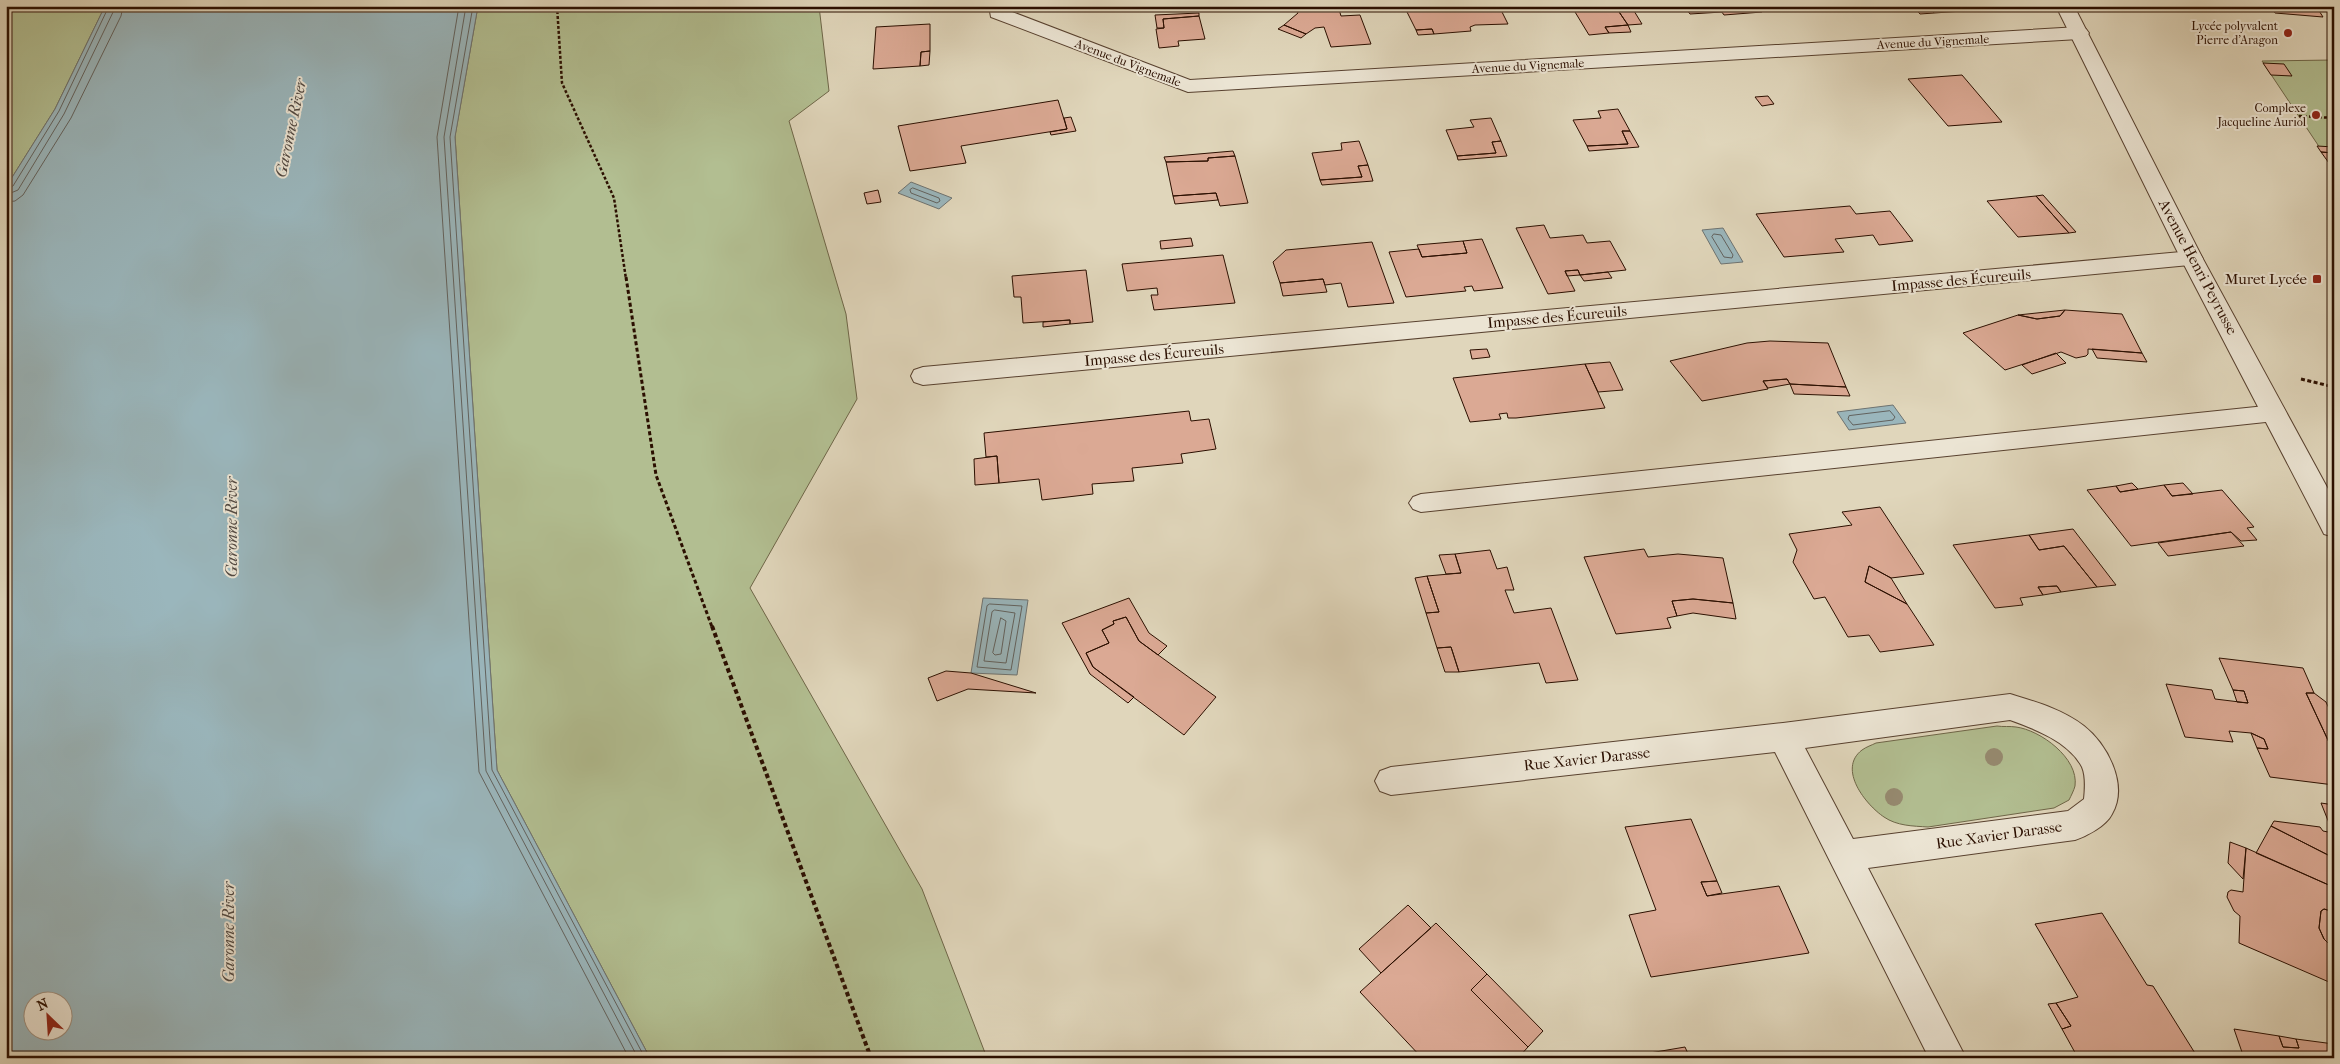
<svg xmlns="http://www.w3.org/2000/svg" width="2340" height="1064" font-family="'IM FELL French Canon',serif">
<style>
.green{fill:#b2be91;stroke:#6e6648}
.water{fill:#9ab6bc;stroke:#6e7371;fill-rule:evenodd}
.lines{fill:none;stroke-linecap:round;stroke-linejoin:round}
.shore{stroke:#62625e;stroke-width:1}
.building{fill:#dba994;stroke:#2b0f00}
.service-casing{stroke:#58412f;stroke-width:2}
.minor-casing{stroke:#58412f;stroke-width:2}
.tertiary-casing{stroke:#58412f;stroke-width:2}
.path-far2{stroke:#2b0f00;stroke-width:2.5;stroke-dasharray:3 2;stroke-linecap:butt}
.path-far1{stroke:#2b0f00;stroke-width:3;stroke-dasharray:4 2.5;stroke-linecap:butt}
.path{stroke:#2b0f00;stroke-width:4;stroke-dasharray:4.5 3;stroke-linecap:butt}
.service{fill:#ebe4d3;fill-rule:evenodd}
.minor{fill:#ebe4d3;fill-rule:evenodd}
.tertiary{fill:#ebe4d3;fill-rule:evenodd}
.tree{fill:#968a70}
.poi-dot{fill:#8f2418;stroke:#ebe4d3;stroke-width:2}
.labels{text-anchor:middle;stroke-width:4;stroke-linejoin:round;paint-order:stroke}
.far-poi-label{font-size:12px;fill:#2b0f00;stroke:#ebe4d3;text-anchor:end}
.far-street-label{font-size:12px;fill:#2b0f00;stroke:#ebe4d3}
.street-label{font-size:15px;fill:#2b0f00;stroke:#ebe4d3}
.poi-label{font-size:15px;fill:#2b0f00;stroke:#ebe4d3;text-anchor:end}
.water-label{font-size:16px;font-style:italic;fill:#524942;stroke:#ebe4d3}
</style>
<rect width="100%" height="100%" fill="#e0d6bb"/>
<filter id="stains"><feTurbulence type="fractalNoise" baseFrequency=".004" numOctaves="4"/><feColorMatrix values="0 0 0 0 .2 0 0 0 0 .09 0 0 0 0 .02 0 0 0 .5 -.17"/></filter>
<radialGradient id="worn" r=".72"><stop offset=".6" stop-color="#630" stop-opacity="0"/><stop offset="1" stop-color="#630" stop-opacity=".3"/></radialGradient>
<!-- green -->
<path class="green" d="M 6,6 L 105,6 L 55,109 L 6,187 Z
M 478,6 L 819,6 L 829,91 L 789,121 L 846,314 L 857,399 L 750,588 L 922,889 L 987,1058 L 650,1058 L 497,770 L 455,136 Z
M 2334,60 L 2334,169 L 2262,61 Z
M 1997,726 C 2003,727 2010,726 2016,727 C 2040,730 2079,758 2075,786 C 2074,790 2071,796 2069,800 L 2054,808 L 1928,827 C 1913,826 1897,826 1884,817 C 1866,805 1837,769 1862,750 C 1866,747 1872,745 1876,743 Z"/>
<!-- water -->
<path class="water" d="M 105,6 L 478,6 L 455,137 L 497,770 L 650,1058 L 6,1058 L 6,187 L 55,109 ZM 32,1002 L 62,1002 L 62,1032 L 32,1032 Z
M 911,182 L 952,198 L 939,209 L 898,193 Z
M 1723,228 L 1743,262 L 1721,264 L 1702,230 Z
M 1893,405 L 1906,423 L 1849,430 L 1837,412 Z
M 983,598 L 1028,600 L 1017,675 L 971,673 Z"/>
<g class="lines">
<!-- shore -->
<path class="shore" d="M 459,6 L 437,137 L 479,772 L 629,1058
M 466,6 L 444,137 L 486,771 L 638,1058
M 473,6 L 450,137 L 492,770 L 645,1058
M 913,188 L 939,198 L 940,201 L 937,203 L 911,193 L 910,190 Z
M 6,189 L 13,186 L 59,111 L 109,6
M 6,195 L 18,190 L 64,114 L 116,6
M 6,202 L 15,201 L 23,195 L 71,118 L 121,16 L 123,6
M 1714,234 L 1721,235 L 1733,255 L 1732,258 L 1724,257 L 1712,237 Z
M 1890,411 L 1895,417 L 1893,420 L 1853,425 L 1848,419 L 1849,416 Z
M 990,604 L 1022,606 L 1011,670 L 977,667 L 987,606 Z
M 995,610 L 1015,613 L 1006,663 L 984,661 L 992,612 Z
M 1001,618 L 1006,621 L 1001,654 L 995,655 L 993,653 Z"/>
</g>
<!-- building -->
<path class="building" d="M 1296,6 L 1338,6 L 1341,16 L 1360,15 L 1371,44 L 1331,47 L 1324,27 L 1315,28 L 1306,34 L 1284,25 L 1298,13 Z
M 1459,6 L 1499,6 L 1508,24 L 1475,25 L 1470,27 L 1471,31 L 1434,34 L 1432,29 L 1416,30 L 1406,10 Z
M 1615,6 L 1631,6 L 1642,24 L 1628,25 Z
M 1615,6 L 1628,25 L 1605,27 L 1609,33 L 1589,35 L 1572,7 Z
M 1684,6 L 1745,6 L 1719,8 L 1722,12 L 1690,14 Z
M 1757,6 L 1762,12 L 1724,15 L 1719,8 Z
M 1826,6 L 1881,6 L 1829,9 Z
M 1893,6 L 1894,8 L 1863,10 L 1861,8 Z
M 1913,6 L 1928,6 L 1934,13 L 1920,14 Z
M 1928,6 L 2004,6 L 2006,8 L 1934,13 Z
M 2270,6 L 2316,6 L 2323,17 L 2275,13 Z
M 1199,13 L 1199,16 L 1163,19 L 1164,28 L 1157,28 L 1155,15 Z
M 1199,16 L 1205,39 L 1178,41 L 1179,46 L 1159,48 L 1156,29 L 1164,28 L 1163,19 Z
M 930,24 L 930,51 L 921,52 L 920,66 L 873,69 L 876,27 Z
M 1284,25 L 1306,34 L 1301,38 L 1278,29 Z
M 1628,25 L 1631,32 L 1609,33 L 1605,27 Z
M 1432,29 L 1434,34 L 1418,35 L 1416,30 Z
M 930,51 L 929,65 L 920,66 L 921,52 Z
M 2263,63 L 2284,64 L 2292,76 L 2271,75 Z
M 1962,75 L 2002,122 L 1948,126 L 1908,79 Z
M 1768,96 L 1774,104 L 1762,106 L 1755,97 Z
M 1058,100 L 1067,129 L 961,146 L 966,163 L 910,171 L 898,126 Z
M 1618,109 L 1630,131 L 1622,131 L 1628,144 L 1587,146 L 1573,120 L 1601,118 L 1598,111 Z
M 1071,117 L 1076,131 L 1051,135 L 1050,132 L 1067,129 L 1064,118 Z
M 1491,118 L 1501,141 L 1492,142 L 1496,153 L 1457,156 L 1446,130 L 1474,127 L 1470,120 Z
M 1622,131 L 1630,131 L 1639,147 L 1589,151 L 1587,146 L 1628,144 Z
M 1359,141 L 1368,165 L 1358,166 L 1362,177 L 1320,180 L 1312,153 L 1342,150 L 1341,143 Z
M 1501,141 L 1507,156 L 1458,160 L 1457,156 L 1496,153 L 1492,142 Z
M 2317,146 L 2334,147 L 2334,153 L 2321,152 Z
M 1233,151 L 1235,156 L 1208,158 L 1208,161 L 1166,162 L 1164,157 Z
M 2321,152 L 2334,153 L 2334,170 Z
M 1235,156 L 1248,203 L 1220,206 L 1216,193 L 1173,196 L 1166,162 L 1208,161 L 1208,158 Z
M 1368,165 L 1373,181 L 1322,185 L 1320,180 L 1362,177 L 1358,166 Z
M 878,190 L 881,202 L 867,204 L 864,193 Z
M 1216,193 L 1218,200 L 1175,204 L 1173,196 Z
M 2043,195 L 2076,232 L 2069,233 L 2036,196 Z
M 2036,196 L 2069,233 L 2018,237 L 1987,201 Z
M 1850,206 L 1856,214 L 1890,211 L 1913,241 L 1879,245 L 1873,235 L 1835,239 L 1844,252 L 1784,257 L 1756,214 Z
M 1544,225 L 1550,238 L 1583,235 L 1587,243 L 1610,241 L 1626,270 L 1580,275 L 1578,270 L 1565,271 L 1575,291 L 1548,294 L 1516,228 Z
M 1191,238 L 1193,246 L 1161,249 L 1160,241 Z
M 1482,239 L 1503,288 L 1474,291 L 1472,286 L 1464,287 L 1466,291 L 1406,297 L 1389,252 L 1419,249 L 1422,257 L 1467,253 L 1463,241 Z
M 1463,241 L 1467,253 L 1422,257 L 1417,245 Z
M 1372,242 L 1394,303 L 1348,307 L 1341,283 L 1325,285 L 1323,279 L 1280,283 L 1273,262 L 1286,250 Z
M 1223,255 L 1235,303 L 1154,310 L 1151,295 L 1158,295 L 1157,288 L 1127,291 L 1122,264 Z
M 1086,270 L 1093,322 L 1070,324 L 1070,320 L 1023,323 L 1021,297 L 1014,297 L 1012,276 Z
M 1578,270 L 1580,275 L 1567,276 L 1565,271 Z
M 1608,272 L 1612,278 L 1584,281 L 1580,275 Z
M 1323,279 L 1327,292 L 1283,296 L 1280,283 Z
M 2065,310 L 2122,314 L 2142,353 L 2088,349 L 2088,354 L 2086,356 L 2076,358 L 2061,352 L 2005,370 L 1963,333 L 2018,315 L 2037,319 L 2060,316 Z
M 2065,310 L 2060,316 L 2037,319 L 2018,315 Z
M 1070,320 L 1070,324 L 1043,327 L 1043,322 Z
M 1770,341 L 1828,343 L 1846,387 L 1790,384 L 1787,379 L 1763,381 L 1768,389 L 1702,401 L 1670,361 L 1747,343 Z
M 1487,349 L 1490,357 L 1472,359 L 1470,350 Z
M 2092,349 L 2142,353 L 2147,362 L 2097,358 Z
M 2056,353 L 2066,363 L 2032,374 L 2022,365 Z
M 1610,362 L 1623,390 L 1598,392 L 1585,364 Z
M 1585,364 L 1605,408 L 1516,418 L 1508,418 L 1507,413 L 1499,414 L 1501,419 L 1470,422 L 1453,378 Z
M 1787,379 L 1790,384 L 1768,388 L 1763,381 Z
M 1790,384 L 1846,387 L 1850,396 L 1794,394 Z
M 1189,411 L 1191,421 L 1209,419 L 1216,449 L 1181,454 L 1183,463 L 1132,468 L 1134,481 L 1092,484 L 1093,494 L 1042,500 L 1039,479 L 999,483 L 997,456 L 986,457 L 984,433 Z
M 997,456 L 999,483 L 975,485 L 974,459 Z
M 2132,483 L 2138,489 L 2120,492 L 2116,486 Z
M 2183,483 L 2193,494 L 2172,496 L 2164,485 Z
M 2164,485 L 2172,496 L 2222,490 L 2254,527 L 2247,528 L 2257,540 L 2241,541 L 2231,532 L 2131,546 L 2087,490 L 2116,486 L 2120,492 Z
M 1880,507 L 1924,574 L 1891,578 L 1869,566 L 1865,582 L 1907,604 L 1934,645 L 1880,652 L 1869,635 L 1848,637 L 1825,597 L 1814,599 L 1793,562 L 1797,550 L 1789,534 L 1852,525 L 1842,512 Z
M 2073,529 L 2116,585 L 2097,587 L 2064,546 L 2039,550 L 2029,535 Z
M 2231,532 L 2244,546 L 2168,556 L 2158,543 Z
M 2029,535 L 2039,550 L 2064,546 L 2097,587 L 2061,592 L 2057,586 L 2038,587 L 2043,595 L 2020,598 L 2023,605 L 1995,608 L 1953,545 Z
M 1644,549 L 1648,557 L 1678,554 L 1723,558 L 1733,603 L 1693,599 L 1672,601 L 1677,616 L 1667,618 L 1671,628 L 1616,634 L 1584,557 Z
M 1490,550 L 1497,569 L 1507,567 L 1514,590 L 1505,590 L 1514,613 L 1551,608 L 1578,680 L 1546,683 L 1539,663 L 1459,672 L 1451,647 L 1437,648 L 1426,613 L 1439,612 L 1427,576 L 1461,573 L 1455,554 Z
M 1455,554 L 1461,573 L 1446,574 L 1439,555 Z
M 1869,566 L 1891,578 L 1907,604 L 1865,582 Z
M 1427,576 L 1439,612 L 1426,613 L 1415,578 Z
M 2057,586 L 2061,592 L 2043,595 L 2038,587 Z
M 1129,598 L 1149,633 L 1167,646 L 1158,655 L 1139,641 L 1126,617 L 1113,621 L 1114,624 L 1102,630 L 1109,643 L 1086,653 L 1093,667 L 1134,697 L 1128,703 L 1090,674 L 1062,623 Z
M 1693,599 L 1733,603 L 1736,619 L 1693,613 L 1677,616 L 1672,601 Z
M 1126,617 L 1139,641 L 1216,697 L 1184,735 L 1093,667 L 1086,653 L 1109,643 L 1102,630 L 1114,624 L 1113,621 Z
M 1451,647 L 1459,672 L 1445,672 L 1437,648 Z
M 2219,658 L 2303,668 L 2314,693 L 2306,693 L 2334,753 L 2334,785 L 2270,777 L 2257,748 L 2268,749 L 2264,739 L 2251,733 L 2229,731 L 2233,742 L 2185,737 L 2166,684 L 2212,690 L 2215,699 L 2248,703 L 2244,691 L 2233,690 Z
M 946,671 L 971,673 L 1036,693 L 968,689 L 937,701 L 928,678 Z
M 2233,690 L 2244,691 L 2248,703 L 2237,702 Z
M 2306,693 L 2314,693 L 2326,702 L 2334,719 L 2334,753 Z
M 2251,733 L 2264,739 L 2268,749 L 2257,748 Z
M 2321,803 L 2334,805 L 2334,851 L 2330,856 L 2271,826 L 2274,821 L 2320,827 L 2323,831 L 2333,833 Z
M 1691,819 L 1717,881 L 1701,882 L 1707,896 L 1779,886 L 1809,953 L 1651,977 L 1629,915 L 1656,910 L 1625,827 Z
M 2271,826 L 2330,856 L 2334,851 L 2334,881 L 2331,886 L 2256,853 Z
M 2230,842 L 2246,848 L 2243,879 L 2228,863 Z
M 2246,848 L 2331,886 L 2331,911 L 2324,909 L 2321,911 L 2319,928 L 2324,939 L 2331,946 L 2329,982 L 2239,943 L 2240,916 L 2234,911 L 2227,897 L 2228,892 L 2231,890 L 2243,892 Z
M 1717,881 L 1722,893 L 1707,896 L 1701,882 Z
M 1408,905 L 1431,928 L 1381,973 L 1359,949 Z
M 2324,909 L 2331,911 L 2331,946 L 2324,939 L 2319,928 L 2321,911 Z
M 2102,913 L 2147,985 L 2153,986 L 2198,1058 L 2078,1058 L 2062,1029 L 2071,1026 L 2056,1003 L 2078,997 L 2035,924 Z
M 1436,923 L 1487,974 L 1471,990 L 1528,1047 L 1518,1058 L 1422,1058 L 1360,992 Z
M 1487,974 L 1543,1031 L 1528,1047 L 1471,990 Z
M 2056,1003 L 2071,1026 L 2062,1029 L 2048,1004 Z
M 2234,1029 L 2279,1036 L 2283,1047 L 2299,1048 L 2296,1039 L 2334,1044 L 2334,1058 L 2244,1058 Z
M 2279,1036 L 2296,1039 L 2299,1048 L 2283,1047 Z
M 1685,1047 L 1690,1058 L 1626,1057 Z"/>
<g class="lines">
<defs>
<path id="service" d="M 2275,405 L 2283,407 L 2286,413 L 2283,419 L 2275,421 L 1421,512 L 1413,509 L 1409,503 L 1413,497 L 1421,494 Z"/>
<path id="minor" d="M 989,6 L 1007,6 L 1007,10 L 1190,80 L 2079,27 L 2086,29 L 2089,33 L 2086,37 L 2079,39 L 1188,92 L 991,17 Z
M 2192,251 L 2200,254 L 2203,259 L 2200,264 L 923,385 L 914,382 L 911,376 L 914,370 L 923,367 Z
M 2010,694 C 2036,702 2062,709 2084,726 C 2107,744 2129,785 2112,814 C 2106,826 2087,836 2075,840 L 1868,868 L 1966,1058 L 1929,1058 L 1775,752 L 1391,795 L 1380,791 L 1375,781 L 1380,771 L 1391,767 L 1783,723 ZM 2010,720 C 2035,729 2069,742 2082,767 C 2086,776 2085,789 2084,799 L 2068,811 L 1853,839 L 1805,748 Z"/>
<path id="tertiary" d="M 2056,6 L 2074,6 L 2203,259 L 2334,500 L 2334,537 L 2324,534 L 2320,526 L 2181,259 Z"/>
</defs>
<!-- service casing -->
<use href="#service" class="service-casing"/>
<!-- minor casing -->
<use href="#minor" class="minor-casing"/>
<!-- tertiary casing -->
<use href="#tertiary" class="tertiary-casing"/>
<!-- path-far2 -->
<path class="path-far2" d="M 557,6 L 562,83 L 614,198 L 626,279
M 2299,116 L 2334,118"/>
<!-- path-far1 -->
<path class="path-far1" d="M 626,277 L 656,475 L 712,627
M 2301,379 L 2334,387"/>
<!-- path -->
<path class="path" d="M 712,626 L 871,1058"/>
<!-- service -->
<use href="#service" class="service"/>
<!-- minor -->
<use href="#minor" class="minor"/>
<!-- tertiary -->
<use href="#tertiary" class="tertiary"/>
</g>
<!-- trees -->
<g class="tree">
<circle cx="1994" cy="757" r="9"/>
<circle cx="1894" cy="797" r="9"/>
</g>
<!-- markers -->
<g class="poi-dot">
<circle cx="2288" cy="33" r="5"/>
<circle cx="2316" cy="115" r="5"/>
<rect x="2312" y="274" width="10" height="10" rx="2.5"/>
</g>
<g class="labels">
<!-- far-poi labels -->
<g class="far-poi-label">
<text x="2278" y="30">Lycée polyvalent<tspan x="2278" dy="14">Pierre d'Aragon</tspan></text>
<text x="2306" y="112">Complexe<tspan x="2306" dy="14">Jacqueline Auriol</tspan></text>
</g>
<!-- far-street labels -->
<g class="far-street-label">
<text transform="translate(1933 42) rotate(-3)" y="4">Avenue du Vignemale</text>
<text transform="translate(1128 63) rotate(21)" y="4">Avenue du Vignemale</text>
<text transform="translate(1528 66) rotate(-3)" y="4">Avenue du Vignemale</text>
</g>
<!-- street labels -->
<g class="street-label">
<text transform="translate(2198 267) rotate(62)" y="5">Avenue Henri Peyrusse</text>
<text transform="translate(1961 280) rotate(-5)" y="5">Impasse des Écureuils</text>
<text transform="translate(1557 317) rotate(-5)" y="5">Impasse des Écureuils</text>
<text transform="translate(1154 355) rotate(-5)" y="5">Impasse des Écureuils</text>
<text transform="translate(1587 759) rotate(-6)" y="5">Rue Xavier Darasse</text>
<text transform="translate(1999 835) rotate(-8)" y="5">Rue Xavier Darasse</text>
</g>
<!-- poi labels -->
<g class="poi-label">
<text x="2307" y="284">Muret Lycée</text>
</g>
<!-- water labels -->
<g class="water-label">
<text transform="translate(290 128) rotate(-78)" y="6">Garonne River</text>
<text transform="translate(231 527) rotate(-90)" y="6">Garonne River</text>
<text transform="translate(228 932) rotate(-90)" y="6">Garonne River</text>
</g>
</g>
<!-- margin -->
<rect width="2340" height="1064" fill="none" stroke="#e0d6bb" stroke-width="25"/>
<rect x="8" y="8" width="2325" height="1049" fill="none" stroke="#2b0f00" stroke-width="2.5"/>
<rect x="12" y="12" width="2315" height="1039" fill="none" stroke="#2b0f00"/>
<!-- north arrow -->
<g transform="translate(48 1016) rotate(335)"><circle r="24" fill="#ebe4d3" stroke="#9e8f7f"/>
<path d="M0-4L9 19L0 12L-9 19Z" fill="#8f2418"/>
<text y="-8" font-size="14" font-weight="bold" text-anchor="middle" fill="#2b0f00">N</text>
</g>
<rect width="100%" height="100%" filter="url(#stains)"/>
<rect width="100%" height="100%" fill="url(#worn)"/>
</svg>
